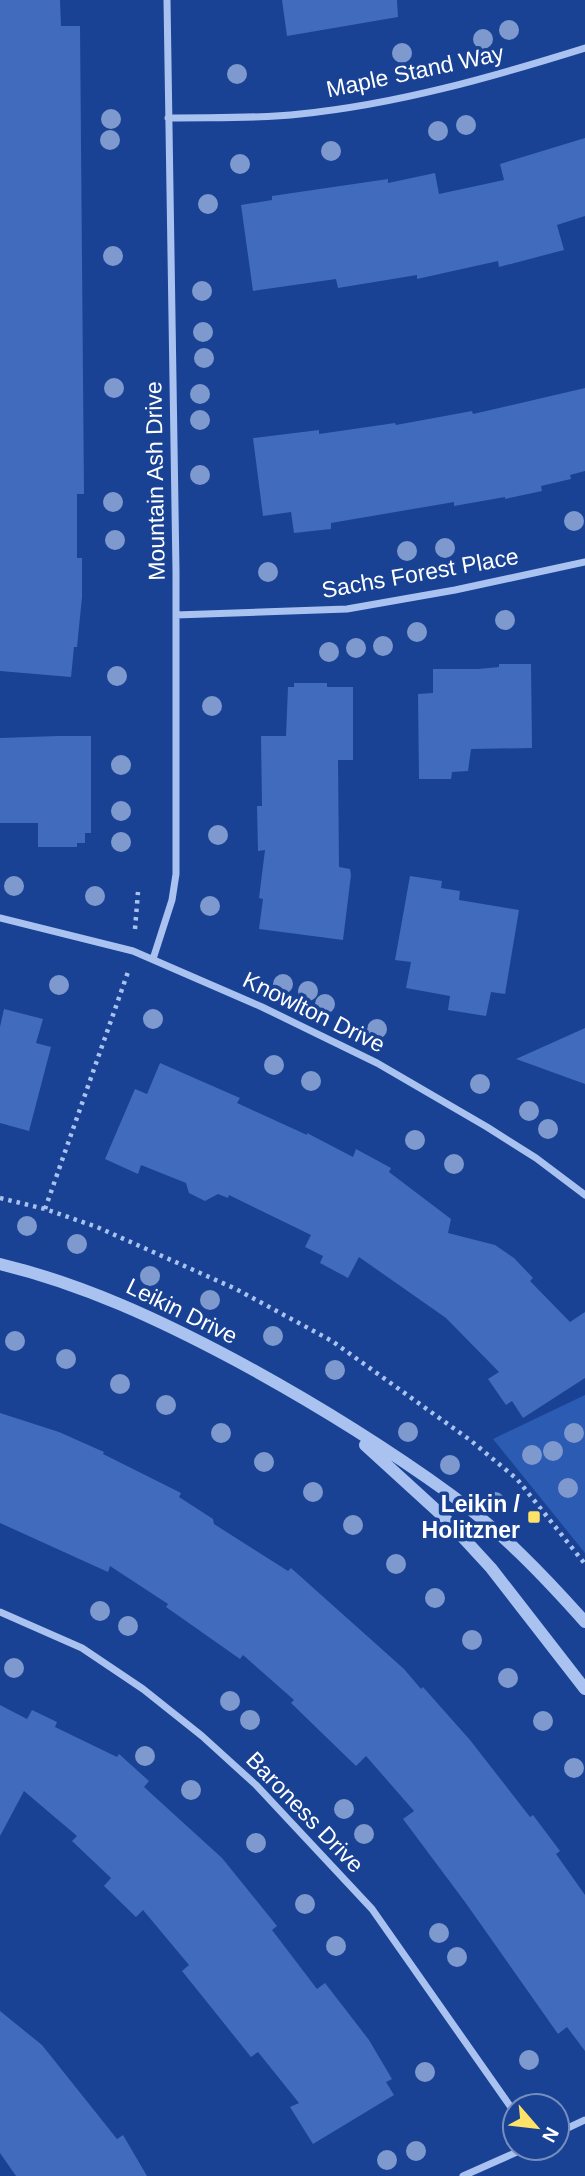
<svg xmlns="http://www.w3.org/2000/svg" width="585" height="2176" font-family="Helvetica,sans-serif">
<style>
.green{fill:#2c5bb3}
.building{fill:#416bbc}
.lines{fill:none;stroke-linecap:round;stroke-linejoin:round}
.path{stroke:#aac2f0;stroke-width:4.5;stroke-dasharray:3.5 5;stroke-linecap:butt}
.minor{stroke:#aac2f0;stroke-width:7}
.tertiary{stroke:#aac2f0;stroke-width:12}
.tree{fill:#7e99cd}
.poi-dot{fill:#ffe369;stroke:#194295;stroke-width:2.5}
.labels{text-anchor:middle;stroke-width:7;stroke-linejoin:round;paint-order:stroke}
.street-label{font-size:23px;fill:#fff;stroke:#194295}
.poi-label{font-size:23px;font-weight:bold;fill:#fff;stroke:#194295;text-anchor:end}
</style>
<rect width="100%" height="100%" fill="#194295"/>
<!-- green -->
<path class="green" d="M 585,1395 L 585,1553 L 493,1439 Z"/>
<!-- building -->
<path class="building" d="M 0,0 L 60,0 L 61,26 L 80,26 L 84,494 L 77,494 L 77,558 L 82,558 L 82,597 L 77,647 L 74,647 L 71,677 L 0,671 Z
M 282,0 L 397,0 L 398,17 L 287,36 Z
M 585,138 L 585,216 L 557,225 L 564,250 L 499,267 L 498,261 L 417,279 L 417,275 L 338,288 L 336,279 L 253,291 L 241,205 L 272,200 L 272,196 L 388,179 L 388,183 L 435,173 L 439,194 L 504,180 L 500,164 Z
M 585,388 L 585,471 L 570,475 L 571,479 L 541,486 L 542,491 L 505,499 L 505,497 L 454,506 L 454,502 L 331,523 L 331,529 L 294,533 L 291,512 L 263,516 L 253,438 L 319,430 L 319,434 L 395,423 L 396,425 L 472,411 L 473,414 Z
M 499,664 L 531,664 L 532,748 L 471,749 L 468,771 L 452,772 L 451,779 L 419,779 L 418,694 L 433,693 L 433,669 L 478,669 L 499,667 Z
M 294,683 L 327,683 L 327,687 L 353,687 L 353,760 L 338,760 L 339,867 L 350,869 L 351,875 L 343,940 L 259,929 L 263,899 L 259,898 L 265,850 L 258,851 L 257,806 L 262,806 L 261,736 L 286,736 L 288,687 L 294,687 Z
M 58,736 L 91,736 L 91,833 L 85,833 L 85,843 L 77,843 L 77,847 L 38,847 L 38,823 L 0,823 L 0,738 Z
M 410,876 L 442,881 L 441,888 L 460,891 L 459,900 L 519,910 L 505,994 L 491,992 L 486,1016 L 448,1010 L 450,996 L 406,988 L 411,962 L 395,960 Z
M 4,1009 L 43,1019 L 36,1043 L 51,1047 L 29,1131 L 0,1123 L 0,1027 Z
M 585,1028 L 585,1084 L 516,1059 Z
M 160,1063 L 240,1098 L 237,1103 L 307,1135 L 307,1133 L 353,1157 L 356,1149 L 391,1168 L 389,1172 L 451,1219 L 448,1233 L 495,1245 L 514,1258 L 533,1278 L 530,1281 L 570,1322 L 585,1312 L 585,1378 L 523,1418 L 512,1401 L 506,1405 L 488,1379 L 499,1372 L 446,1318 L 359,1257 L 348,1278 L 320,1263 L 323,1256 L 305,1247 L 311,1235 L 229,1195 L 228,1198 L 218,1194 L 205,1201 L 189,1193 L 186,1183 L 141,1165 L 138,1174 L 105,1159 L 135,1089 L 147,1094 Z
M 0,1413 L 59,1432 L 104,1452 L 103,1454 L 181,1493 L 179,1497 L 213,1519 L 214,1524 L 288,1571 L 291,1568 L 404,1669 L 421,1689 L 423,1687 L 470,1740 L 530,1817 L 533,1815 L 560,1851 L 556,1854 L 585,1895 L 585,2051 L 567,2027 L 558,2034 L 465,1902 L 403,1819 L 414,1811 L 366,1756 L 356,1766 L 291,1703 L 294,1700 L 243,1655 L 240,1659 L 166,1607 L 168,1604 L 110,1566 L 108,1572 L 0,1523 Z
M 0,1705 L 27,1719 L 32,1710 L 57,1722 L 55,1727 L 117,1757 L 119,1754 L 149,1781 L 144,1787 L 222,1858 L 277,1926 L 272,1930 L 317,1989 L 325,1983 L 369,2040 L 392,2079 L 386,2082 L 394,2095 L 313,2144 L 290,2107 L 299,2103 L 258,2052 L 251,2057 L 182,1971 L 189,1965 L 143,1910 L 136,1917 L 104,1886 L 111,1878 L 72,1841 L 77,1836 L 24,1791 L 0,1836 Z
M 0,2011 L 42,2045 L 117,2139 L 123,2135 L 147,2176 L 16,2176 L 0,2153 Z"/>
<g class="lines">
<!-- path -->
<path class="path" d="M 135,929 L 138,892
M 0,1198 L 45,1209 L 97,1227 L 236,1289 L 332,1341 L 470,1440 L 517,1479 L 585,1564
M 45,1209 L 128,972"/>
<!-- minor -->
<path class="minor" d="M 168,118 C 212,117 257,119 300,114 C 398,104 492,77 585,48
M 176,615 L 347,609 L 455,590 L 585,562
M 0,918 L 133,951 L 262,1007 L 377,1063 L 487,1127 L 536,1158 L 585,1195
M 153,959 L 172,900 L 176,874 L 176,571 L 167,0
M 0,1612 L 82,1648 L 143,1689 L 202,1736 L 256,1785 L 372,1909 L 515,2113
M 557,2133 L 585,2120
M 463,2176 L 526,2148"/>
<!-- tertiary -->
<path class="tertiary" d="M 0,1264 C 83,1284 160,1320 235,1360 C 309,1400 382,1445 450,1494 C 500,1530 544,1576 585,1622
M 365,1445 L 445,1518 L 491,1568 L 585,1689"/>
</g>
<!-- trees -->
<g class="tree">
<circle cx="509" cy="30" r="10"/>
<circle cx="483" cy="39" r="10"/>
<circle cx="402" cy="53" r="10"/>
<circle cx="237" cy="74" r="10"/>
<circle cx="111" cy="119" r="10"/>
<circle cx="466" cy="125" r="10"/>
<circle cx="438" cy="131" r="10"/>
<circle cx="110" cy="140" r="10"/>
<circle cx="331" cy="151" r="10"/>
<circle cx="240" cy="164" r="10"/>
<circle cx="208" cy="204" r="10"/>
<circle cx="113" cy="256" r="10"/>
<circle cx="202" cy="291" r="10"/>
<circle cx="203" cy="332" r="10"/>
<circle cx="204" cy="358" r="10"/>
<circle cx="114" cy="388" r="10"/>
<circle cx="200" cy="394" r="10"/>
<circle cx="200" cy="420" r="10"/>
<circle cx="200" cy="475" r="10"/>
<circle cx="113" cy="502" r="10"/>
<circle cx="574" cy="521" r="10"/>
<circle cx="115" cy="540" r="10"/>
<circle cx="445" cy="548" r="10"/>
<circle cx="407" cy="551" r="10"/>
<circle cx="268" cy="572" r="10"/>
<circle cx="505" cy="620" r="10"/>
<circle cx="417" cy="632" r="10"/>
<circle cx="383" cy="646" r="10"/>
<circle cx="356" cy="648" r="10"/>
<circle cx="329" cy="652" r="10"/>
<circle cx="117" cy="676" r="10"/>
<circle cx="212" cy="706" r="10"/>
<circle cx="121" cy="765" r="10"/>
<circle cx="121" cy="811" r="10"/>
<circle cx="218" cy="835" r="10"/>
<circle cx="121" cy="842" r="10"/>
<circle cx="14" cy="886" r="10"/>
<circle cx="95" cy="896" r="10"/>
<circle cx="210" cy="906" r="10"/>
<circle cx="283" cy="984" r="10"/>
<circle cx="59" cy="985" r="10"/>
<circle cx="308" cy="991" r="10"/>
<circle cx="325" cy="1004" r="10"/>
<circle cx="153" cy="1019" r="10"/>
<circle cx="377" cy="1029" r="10"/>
<circle cx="274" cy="1065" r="10"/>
<circle cx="311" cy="1081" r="10"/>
<circle cx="480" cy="1084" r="10"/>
<circle cx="529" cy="1111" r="10"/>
<circle cx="548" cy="1129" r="10"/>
<circle cx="415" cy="1140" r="10"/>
<circle cx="454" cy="1164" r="10"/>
<circle cx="27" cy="1226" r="10"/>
<circle cx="77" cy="1244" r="10"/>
<circle cx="150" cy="1276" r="10"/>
<circle cx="210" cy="1300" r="10"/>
<circle cx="273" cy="1336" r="10"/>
<circle cx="15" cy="1341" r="10"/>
<circle cx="66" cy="1359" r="10"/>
<circle cx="335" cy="1370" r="10"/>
<circle cx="120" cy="1384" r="10"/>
<circle cx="166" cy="1405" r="10"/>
<circle cx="408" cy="1432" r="10"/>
<circle cx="221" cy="1433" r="10"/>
<circle cx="574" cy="1433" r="10"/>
<circle cx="553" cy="1451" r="10"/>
<circle cx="532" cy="1455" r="10"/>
<circle cx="264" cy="1462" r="10"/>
<circle cx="450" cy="1465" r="10"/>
<circle cx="568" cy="1488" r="10"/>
<circle cx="313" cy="1492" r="10"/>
<circle cx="495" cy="1502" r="10"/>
<circle cx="353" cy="1525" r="10"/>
<circle cx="396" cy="1564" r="10"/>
<circle cx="435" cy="1598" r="10"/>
<circle cx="100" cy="1611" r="10"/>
<circle cx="128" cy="1626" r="10"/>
<circle cx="472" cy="1640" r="10"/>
<circle cx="14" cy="1668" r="10"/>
<circle cx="508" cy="1678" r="10"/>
<circle cx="230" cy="1701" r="10"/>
<circle cx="250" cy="1720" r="10"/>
<circle cx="543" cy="1721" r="10"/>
<circle cx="145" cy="1756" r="10"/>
<circle cx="574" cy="1768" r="10"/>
<circle cx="191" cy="1790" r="10"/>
<circle cx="344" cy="1809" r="10"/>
<circle cx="364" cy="1834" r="10"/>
<circle cx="256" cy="1843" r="10"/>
<circle cx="305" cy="1904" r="10"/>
<circle cx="439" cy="1933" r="10"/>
<circle cx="336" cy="1946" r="10"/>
<circle cx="457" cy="1957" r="10"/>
<circle cx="529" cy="2060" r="10"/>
<circle cx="425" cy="2072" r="10"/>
<circle cx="416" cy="2151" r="10"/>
<circle cx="387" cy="2160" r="10"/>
</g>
<!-- markers -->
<rect class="poi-dot" x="527" y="1510" width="14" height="14" rx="3.5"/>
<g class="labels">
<!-- street labels -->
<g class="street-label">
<text transform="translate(415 71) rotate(-12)" y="8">Maple Stand Way</text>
<text transform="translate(155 481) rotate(-91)" y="8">Mountain Ash Drive</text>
<text transform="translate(420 573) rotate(-10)" y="8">Sachs Forest Place</text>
<text transform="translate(314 1012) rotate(26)" y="8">Knowlton Drive</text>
<text transform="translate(182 1311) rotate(26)" y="8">Leikin Drive</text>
<text transform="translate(305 1812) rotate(46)" y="8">Baroness Drive</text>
</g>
<!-- poi labels -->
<g class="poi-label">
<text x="520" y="1512">Leikin /<tspan x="520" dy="26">Holitzner</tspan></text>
</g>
</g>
<!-- north arrow -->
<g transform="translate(536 2127) rotate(118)"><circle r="33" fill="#194295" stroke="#758ebf" stroke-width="2"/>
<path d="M0-5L12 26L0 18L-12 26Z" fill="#ffe369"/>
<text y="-10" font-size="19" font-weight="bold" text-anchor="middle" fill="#ffffff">N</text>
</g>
</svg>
